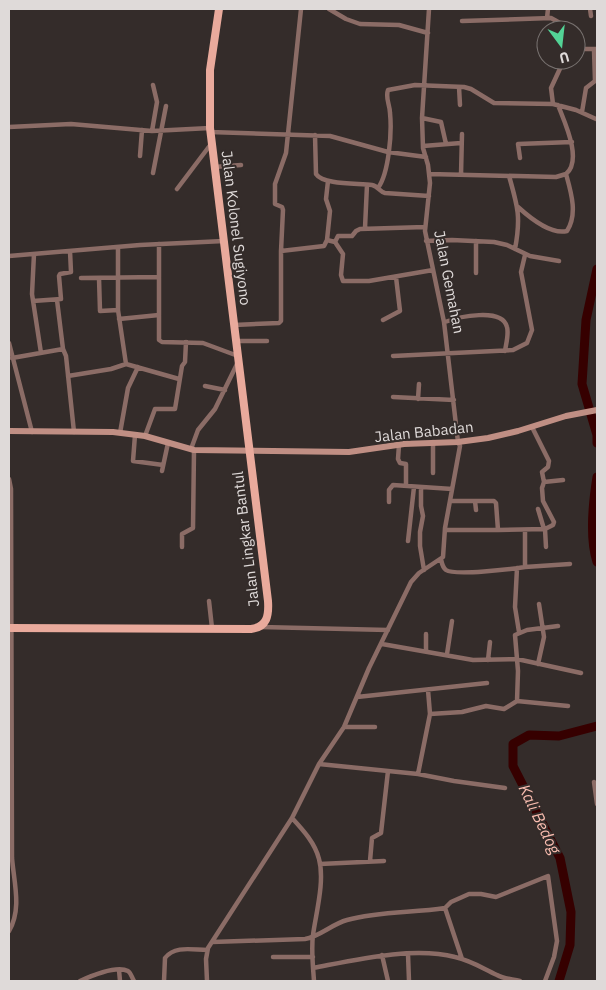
<svg xmlns="http://www.w3.org/2000/svg" width="606" height="990" font-family="'IBM Plex Sans',sans-serif">
<style>
.lines{fill:none;stroke-linecap:round;stroke-linejoin:round}
.river{stroke:#360000;stroke-width:9}
.minor{stroke:#8b6c66;stroke-width:4.5}
.secondary{stroke:#c08f84;stroke-width:6}
.primary{stroke:#e9aa9c;stroke-width:8}
.labels{text-anchor:middle;stroke-width:4;stroke-linejoin:round;paint-order:stroke}
.street-label{font-size:15px;fill:#dfdad9;stroke:#342c2a}
.water-label{font-size:16px;font-style:italic;fill:#fabdb0;stroke:#342c2a}
</style>
<rect width="100%" height="100%" fill="#342c2a"/>
<g class="lines">
<!-- river -->
<path class="river" d="M 597,269 L 586,320 L 582,384 L 597,435 L 597,443
M 597,477 C 593,502 589,537 597,562
M 559,981 L 570,945 L 571,912 L 560,858 L 513,766 L 513,744 L 529,735 L 559,736 L 597,726"/>
<!-- minor -->
<path class="minor" d="M 329,9 L 346,19 L 360,24 L 399,25 L 428,33
M 590,9 L 591,16
M 547,18 L 548,9
M 462,21 L 551,18 L 560,23 L 564,30
M 576,49 L 597,49
M 459,87 L 460,105
M 553,104 L 551,88 L 564,60
M 582,112 L 586,88 L 595,81 L 594,50
M 422,118 L 441,122 L 446,144
M 9,127 L 71,124 L 152,131 L 210,128
M 152,131 L 157,102 L 153,85
M 210,132 L 330,136 L 388,152 L 426,157
M 315,135 L 316,174 C 323,185 359,183 372,185 C 378,186 380,192 385,193 L 429,196
M 423,146 L 461,143
M 140,156 L 142,130
M 520,158 L 518,144 L 572,142
M 214,167 L 241,165
M 153,173 L 166,106
M 429,174 L 556,177 L 566,174 C 583,160 564,121 558,105
M 461,175 L 462,134
M 509,176 C 518,207 521,218 515,249
M 328,181 L 326,199 L 330,211 L 327,240 L 335,242 L 343,254 L 341,275 L 343,281 L 369,281 L 433,270
M 378,188 C 389,173 392,132 390,113 C 390,105 385,98 388,90 L 415,85 L 464,87 L 471,89 L 494,103 L 553,104 L 576,110 L 596,119
M 177,189 L 211,144
M 518,207 C 529,217 551,235 567,231 C 578,214 571,192 566,174
M 365,228 L 367,185
M 426,241 L 452,240 L 494,242 L 507,245 L 530,256 L 559,261
M 335,242 L 338,236 L 352,236 L 356,231 L 360,229 L 425,227
M 159,244 L 159,340 L 162,342 L 203,343 L 238,356
M 118,247 L 118,310 L 126,364
M 281,251 L 324,246 L 327,240
M 34,254 L 32,294 L 41,353
M 9,256 L 140,245 L 224,241
M 476,273 L 476,241
M 81,278 L 159,277
M 99,278 L 100,311 L 118,310
M 57,300 L 63,349 L 66,356 L 74,432
M 33,301 L 61,299 L 59,276 L 60,274 L 71,272 L 70,251
M 119,319 L 159,315
M 383,320 L 400,311 L 396,277
M 445,322 C 458,317 502,307 507,327 C 509,334 506,344 505,351
M 234,325 L 279,323 L 281,321 L 281,251 L 283,210 L 282,207 L 275,204 L 275,184 L 286,153 L 301,9
M 236,341 L 267,341
M 9,343 L 32,432
M 393,356 L 513,350 L 527,343 L 532,330 L 521,272 L 525,255
M 12,358 L 63,349
M 68,376 L 111,369 L 126,364 L 179,379
M 205,386 L 225,390
M 393,397 L 454,400
M 418,399 L 419,384
M 532,427 L 549,461 L 548,467 L 542,472 L 544,482 L 542,488 L 543,501 L 554,522 L 553,525 L 545,529 L 546,547
M 120,433 L 128,388 L 138,367
M 135,435 L 133,461 L 163,465
M 145,436 L 155,409 L 175,409 L 182,366 L 185,362 L 186,342
M 399,445 L 398,459 L 400,463 L 406,464 L 406,486
M 191,449 L 198,430 L 215,409 L 238,362
M 162,471 L 168,443
M 433,473 L 433,442
M 9,479 L 11,489 L 12,858 C 14,883 22,909 9,931
M 544,482 L 563,480
M 421,487 L 421,506 L 423,516 L 420,532 L 420,546 L 424,570
M 450,501 L 475,501 L 476,510
M 475,501 L 494,501 L 496,503 L 498,530 L 545,529
M 389,502 L 389,490 L 393,485 L 452,489
M 538,509 L 544,529
M 445,530 L 498,530
M 408,541 L 414,487
M 182,547 L 182,534 L 193,528 L 194,450
M 441,559 C 442,563 442,567 446,570 C 455,576 512,569 525,567 L 525,530
M 525,567 L 570,564
M 517,568 L 515,607 L 519,632
M 209,601 L 212,628
M 261,627 L 388,630
M 382,644 L 473,660 L 517,659 L 581,673
M 426,651 L 426,634
M 447,654 L 452,621
M 488,660 L 490,642
M 538,664 L 544,637 L 539,604
M 428,690 L 430,714 L 462,712 L 486,706 L 504,709 L 517,701 L 568,706
M 357,697 L 487,683
M 517,701 L 518,671 L 515,635 L 527,630 L 558,626
M 344,727 L 375,727
M 319,764 L 418,774 L 454,781 L 505,788
M 418,774 L 430,714
M 594,782 L 597,804
M 292,818 C 303,830 315,843 319,859 C 325,881 316,913 313,935 C 311,950 313,966 314,981
M 370,861 L 372,838 L 381,833 L 388,771
M 320,864 L 384,861
M 445,908 L 451,902 L 469,894 L 481,894 L 496,897 L 548,876 L 557,941 L 554,957 L 545,981
M 212,942 L 305,939 C 319,937 332,924 347,920 C 379,911 413,913 445,908 L 462,959
M 408,954 L 409,981
M 382,955 L 388,981
M 273,957 L 313,957
M 313,968 C 355,960 413,946 455,957 C 472,961 482,968 497,975 C 504,979 512,979 520,981
M 119,970 L 120,981
M 80,981 C 91,976 116,965 128,971 C 131,973 132,978 134,981
M 164,981 L 165,958 C 175,945 193,950 207,950
M 207,981 L 206,959 L 208,948 L 292,818 L 319,764 L 344,727 L 369,668 L 411,582 L 419,573 L 443,557 L 445,528 L 460,446 L 458,442 L 444,322 L 425,231 L 430,183 L 428,165 L 423,148 L 422,118 L 429,9"/>
<!-- secondary -->
<path class="secondary" d="M 9,431 L 113,432 L 145,436 L 194,450 L 349,452 L 404,444 L 458,442 L 488,438 L 518,431 L 566,416 L 597,410"/>
<!-- primary -->
<path class="primary" d="M 9,628 L 251,629 C 267,627 269,616 268,601 L 210,128 L 210,70 L 219,9"/>
</g>
<g class="labels">
<!-- street labels -->
<g class="street-label">
<text transform="translate(236 228) rotate(83)" y="5">Jalan Kolonel Sugiyono</text>
<text transform="translate(449 282) rotate(79)" y="5">Jalan Gemahan</text>
<text transform="translate(424 432) rotate(-6)" y="5">Jalan Babadan</text>
<text transform="translate(246 539) rotate(-97)" y="5">Jalan Lingkar Bantul</text>
</g>
<!-- water labels -->
<g class="water-label">
<text transform="translate(540 819) rotate(64)" y="6">Kali Bedog</text>
</g>
</g>
<!-- border -->
<rect width="606" height="990" fill="none" stroke="#dfdad9" stroke-width="20"/>
<!-- north arrow -->
<g transform="translate(561 45) rotate(165)"><circle r="24" fill="#342c2a" stroke="#787270"/>
<path d="M0-4L9 19L0 12L-9 19Z" fill="#53d396"/>
<text y="-8" font-size="14" font-weight="bold" text-anchor="middle" fill="#dfdad9">U</text>
</g>
</svg>
